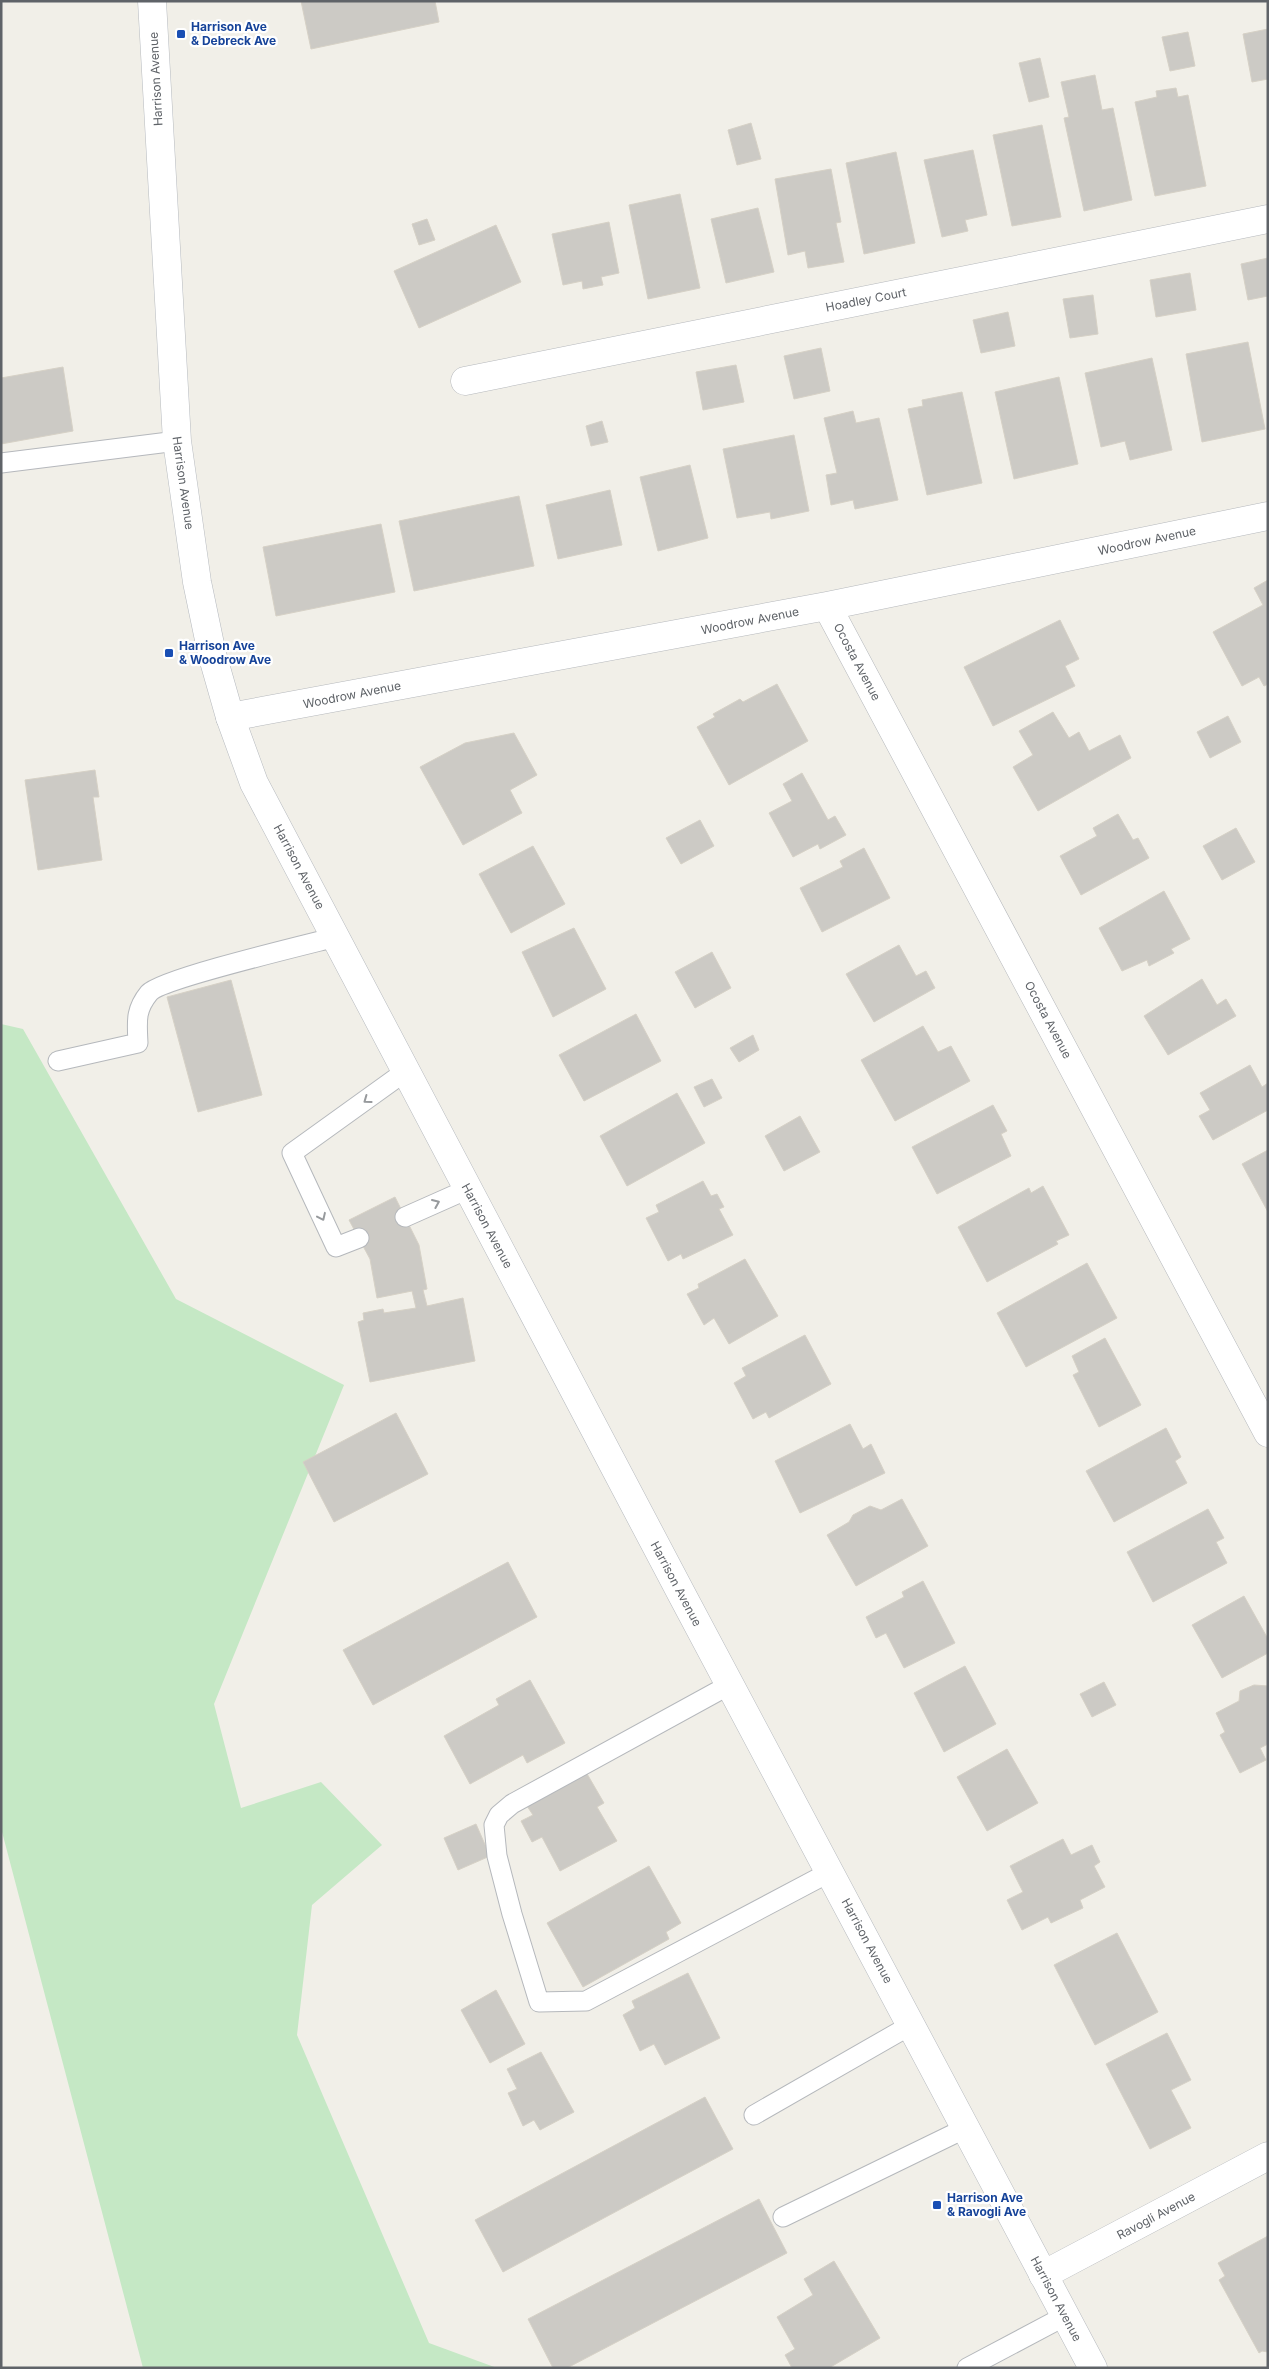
<svg xmlns="http://www.w3.org/2000/svg" width="1269" height="2369" font-family="Inter,sans-serif">
<style>
.green{fill:#c5e8c5}
.building{fill:#cccac5;stroke:#d6d1c6}
.lines{fill:none;stroke-linecap:round;stroke-linejoin:round}
.lane-casing{stroke:#b5b8bc;stroke-width:21}
.street-casing{stroke:#b5b8bc;stroke-width:29}
.secondary-casing{stroke:#b6babf;stroke-width:29}
.lane{stroke:#fff;stroke-width:19}
.street{stroke:#fff;stroke-width:28}
.secondary{stroke:#fff;stroke-width:28}
.oneway{stroke:#979a9d}
.transit-dot{fill:#1a4fb4;stroke:#fff;stroke-width:2}
.labels{text-anchor:middle;stroke-width:4.5;stroke-linejoin:round;paint-order:stroke}
.transit-label{font-size:12px;font-weight:bold;fill:#164399;stroke:#fff;text-anchor:start}
.street-label{font-size:12px;fill:#5f6368;stroke:#fff}
</style>
<rect width="100%" height="100%" fill="#f1efe8"/>
<!-- green -->
<path class="green" d="M 1,1024 L 23,1029 L 176,1299 L 344,1385 L 214,1704 L 241,1808 L 321,1782 L 382,1845 L 312,1905 L 297,2035 L 429,2343 L 497,2368 L 143,2368 L 1,1828 Z"/>
<!-- building -->
<path class="building" d="M 301,1 L 435,1 L 439,22 L 311,49 Z
M 1268,29 L 1268,79 L 1252,82 L 1243,34 Z
M 1188,32 L 1195,66 L 1170,71 L 1162,37 Z
M 1040,58 L 1049,97 L 1029,102 L 1019,63 Z
M 1095,75 L 1102,110 L 1113,108 L 1132,200 L 1084,211 L 1064,118 L 1069,117 L 1061,82 Z
M 1176,88 L 1178,97 L 1188,95 L 1206,186 L 1155,196 L 1135,102 L 1157,97 L 1156,91 Z
M 751,123 L 761,159 L 737,165 L 728,130 Z
M 1042,125 L 1061,217 L 1012,226 L 993,135 Z
M 973,150 L 987,215 L 965,220 L 968,231 L 942,237 L 924,160 Z
M 896,152 L 915,243 L 864,254 L 846,163 Z
M 831,169 L 841,222 L 836,223 L 844,262 L 808,268 L 805,251 L 788,255 L 775,179 Z
M 680,194 L 700,288 L 648,299 L 629,205 Z
M 758,208 L 774,272 L 726,283 L 711,219 Z
M 427,219 L 435,240 L 419,245 L 412,224 Z
M 609,222 L 619,273 L 601,277 L 603,285 L 583,289 L 582,281 L 563,285 L 552,234 Z
M 496,225 L 521,282 L 419,328 L 394,271 Z
M 1268,258 L 1268,296 L 1248,300 L 1241,264 Z
M 1190,273 L 1196,310 L 1156,317 L 1150,280 Z
M 1093,295 L 1098,334 L 1070,338 L 1063,299 Z
M 1008,312 L 1015,346 L 981,353 L 973,320 Z
M 1248,342 L 1265,429 L 1202,442 L 1186,354 Z
M 821,348 L 830,391 L 794,399 L 784,356 Z
M 1152,358 L 1172,450 L 1130,460 L 1125,441 L 1101,447 L 1085,373 Z
M 736,365 L 744,402 L 703,410 L 696,372 Z
M 63,367 L 73,431 L 1,444 L 1,378 Z
M 1059,377 L 1078,464 L 1014,479 L 995,392 Z
M 962,392 L 982,483 L 927,495 L 908,409 L 923,406 L 922,400 Z
M 853,411 L 856,423 L 879,418 L 898,500 L 855,509 L 853,500 L 831,505 L 826,475 L 837,473 L 824,418 Z
M 602,421 L 608,442 L 591,446 L 586,426 Z
M 794,435 L 809,511 L 771,519 L 770,512 L 737,518 L 723,449 Z
M 690,465 L 708,538 L 658,551 L 640,477 Z
M 610,490 L 622,545 L 558,559 L 546,505 Z
M 519,496 L 534,566 L 414,591 L 399,521 Z
M 381,524 L 395,592 L 276,616 L 263,547 Z
M 1268,580 L 1268,684 L 1264,686 L 1259,677 L 1242,686 L 1213,632 L 1263,605 L 1254,588 Z
M 1060,620 L 1079,659 L 1065,666 L 1075,686 L 993,726 L 964,667 Z
M 777,684 L 808,741 L 729,785 L 697,727 L 715,717 L 713,714 L 740,699 L 743,702 Z
M 1053,712 L 1069,738 L 1079,732 L 1089,751 L 1120,735 L 1131,758 L 1038,811 L 1013,767 L 1033,755 L 1019,731 Z
M 1228,716 L 1241,742 L 1210,758 L 1197,732 Z
M 514,733 L 537,775 L 510,790 L 522,813 L 463,845 L 420,767 L 465,743 Z
M 95,770 L 99,797 L 93,797 L 102,860 L 38,870 L 25,780 Z
M 802,773 L 828,820 L 835,816 L 846,835 L 820,849 L 818,844 L 793,857 L 769,813 L 792,801 L 783,784 Z
M 1118,814 L 1133,840 L 1138,838 L 1149,858 L 1081,895 L 1060,856 L 1097,836 L 1093,828 Z
M 700,820 L 714,846 L 681,864 L 666,838 Z
M 1236,828 L 1255,862 L 1222,880 L 1203,846 Z
M 533,846 L 565,904 L 511,933 L 479,874 Z
M 864,848 L 890,898 L 822,932 L 800,888 L 843,867 L 840,861 Z
M 1164,891 L 1190,939 L 1171,949 L 1174,953 L 1149,966 L 1147,960 L 1122,971 L 1099,928 Z
M 574,928 L 606,989 L 553,1017 L 522,952 Z
M 899,945 L 916,976 L 926,971 L 935,988 L 874,1022 L 846,974 Z
M 712,952 L 731,988 L 695,1008 L 675,972 Z
M 1202,979 L 1217,1005 L 1226,999 L 1236,1016 L 1168,1055 L 1144,1016 Z
M 231,980 L 262,1095 L 198,1112 L 167,997 Z
M 636,1014 L 661,1061 L 584,1101 L 559,1055 Z
M 923,1026 L 938,1052 L 951,1046 L 970,1081 L 895,1121 L 861,1060 Z
M 753,1035 L 759,1050 L 739,1062 L 730,1048 Z
M 1250,1065 L 1262,1087 L 1268,1083 L 1268,1110 L 1213,1140 L 1199,1116 L 1210,1110 L 1200,1093 Z
M 712,1079 L 722,1098 L 704,1107 L 694,1087 Z
M 677,1093 L 705,1143 L 627,1186 L 600,1136 Z
M 993,1105 L 1007,1131 L 1001,1134 L 1011,1156 L 937,1194 L 912,1147 Z
M 800,1116 L 820,1152 L 784,1171 L 765,1136 Z
M 1268,1150 L 1268,1212 L 1242,1164 Z
M 703,1181 L 711,1196 L 717,1194 L 724,1207 L 719,1209 L 733,1235 L 683,1259 L 681,1254 L 668,1261 L 646,1218 L 659,1212 L 656,1205 Z
M 1043,1186 L 1069,1235 L 1056,1241 L 1058,1244 L 987,1282 L 958,1227 L 1029,1188 L 1031,1193 Z
M 395,1197 L 419,1245 L 427,1289 L 423,1290 L 427,1306 L 463,1298 L 475,1361 L 370,1382 L 358,1322 L 364,1320 L 363,1313 L 383,1309 L 384,1313 L 416,1308 L 412,1291 L 377,1298 L 370,1259 L 349,1220 Z
M 745,1259 L 778,1316 L 729,1344 L 714,1318 L 704,1325 L 687,1294 L 699,1288 L 698,1284 Z
M 1087,1263 L 1117,1318 L 1026,1367 L 997,1313 Z
M 805,1335 L 831,1384 L 769,1418 L 766,1412 L 753,1419 L 734,1383 L 746,1376 L 742,1368 Z
M 1105,1338 L 1141,1405 L 1099,1427 L 1073,1375 L 1079,1372 L 1072,1356 Z
M 396,1413 L 428,1474 L 334,1522 L 303,1462 Z
M 850,1424 L 863,1449 L 871,1444 L 885,1473 L 800,1513 L 775,1461 Z
M 1166,1428 L 1181,1457 L 1175,1461 L 1187,1483 L 1114,1522 L 1086,1471 Z
M 902,1499 L 928,1546 L 856,1586 L 827,1535 L 849,1522 L 853,1515 L 870,1506 L 881,1510 Z
M 1208,1509 L 1224,1538 L 1216,1542 L 1227,1563 L 1153,1602 L 1127,1552 Z
M 508,1562 L 537,1617 L 373,1705 L 343,1650 Z
M 923,1581 L 955,1643 L 904,1668 L 886,1633 L 876,1638 L 866,1617 L 904,1597 L 902,1592 Z
M 1244,1596 L 1268,1639 L 1268,1653 L 1222,1678 L 1192,1625 Z
M 965,1666 L 996,1724 L 944,1752 L 914,1693 Z
M 530,1680 L 565,1743 L 527,1763 L 523,1755 L 470,1784 L 444,1736 L 499,1705 L 496,1699 Z
M 1104,1682 L 1116,1705 L 1092,1717 L 1080,1694 Z
M 1254,1685 L 1268,1686 L 1268,1744 L 1260,1748 L 1266,1760 L 1240,1773 L 1220,1735 L 1225,1732 L 1216,1713 L 1239,1701 L 1240,1691 Z
M 1007,1749 L 1038,1803 L 987,1831 L 957,1777 Z
M 586,1772 L 604,1803 L 597,1807 L 617,1841 L 560,1871 L 542,1837 L 532,1842 L 521,1821 L 533,1815 L 527,1806 Z
M 476,1824 L 490,1856 L 458,1870 L 444,1838 Z
M 1063,1839 L 1071,1855 L 1092,1845 L 1100,1862 L 1094,1866 L 1105,1887 L 1080,1900 L 1083,1908 L 1051,1923 L 1048,1917 L 1022,1930 L 1007,1900 L 1023,1892 L 1010,1866 Z
M 649,1866 L 681,1923 L 666,1932 L 669,1939 L 583,1987 L 547,1923 Z
M 1117,1933 L 1158,2012 L 1095,2045 L 1054,1965 Z
M 688,1973 L 720,2038 L 665,2065 L 654,2044 L 640,2051 L 623,2015 L 635,2008 L 632,2001 Z
M 496,1990 L 525,2044 L 490,2063 L 461,2010 Z
M 1167,2033 L 1191,2080 L 1171,2090 L 1191,2128 L 1150,2149 L 1106,2064 Z
M 541,2052 L 574,2112 L 540,2130 L 534,2120 L 523,2126 L 508,2093 L 517,2089 L 507,2069 Z
M 705,2097 L 733,2149 L 503,2272 L 475,2220 Z
M 759,2199 L 787,2253 L 567,2368 L 553,2368 L 528,2319 Z
M 1268,2236 L 1268,2352 L 1262,2351 L 1259,2353 L 1219,2280 L 1225,2276 L 1218,2263 Z
M 834,2261 L 880,2338 L 829,2368 L 792,2368 L 785,2355 L 795,2349 L 777,2317 L 813,2295 L 804,2279 Z"/>
<g class="lines">
<defs>
<path id="lane" d="M 1,463 L 177,441
M 58,1061 L 138,1043 C 137,1022 135,1010 149,993 C 161,979 309,944 336,937
M 405,1217 L 468,1189
M 359,1238 L 336,1247 L 292,1153 L 406,1071
M 731,1684 L 512,1804 L 499,1815 L 494,1825 L 497,1856 L 512,1914 L 539,2002 L 586,2001 L 830,1872
M 754,2115 L 911,2025
M 783,2217 L 966,2128
M 967,2368 L 1065,2316"/>
<path id="street" d="M 465,381 L 1268,219
M 827,606 L 1268,1433
M 230,717 L 827,606 L 1268,516
M 1043,2275 L 1268,2156"/>
<path id="secondary" d="M 152,1 L 177,441 L 197,582 L 212,654 L 230,717 L 254,783 L 681,1593 L 1093,2368"/>
</defs>
<!-- lane casing -->
<use href="#lane" class="lane-casing"/>
<!-- street casing -->
<use href="#street" class="street-casing"/>
<!-- secondary casing -->
<use href="#secondary" class="secondary-casing"/>
<!-- lane -->
<use href="#lane" class="lane"/>
<!-- street -->
<use href="#street" class="street"/>
<!-- secondary -->
<use href="#secondary" class="secondary"/>
</g>
<!-- one-way arrows -->
<defs><path id="oneway-chevron" d="M-2-3.5L2.5 0L-2 3.5" fill="none" stroke-width="1.6" stroke-linecap="round" stroke-linejoin="round" transform="scale(1.25)"/></defs>
<g class="oneway">
<use href="#oneway-chevron" transform="translate(367 1100) rotate(144)"/>
<use href="#oneway-chevron" transform="translate(436 1203) rotate(-23)"/>
<use href="#oneway-chevron" transform="translate(322 1217) rotate(65)"/>
</g>
<!-- markers -->
<g class="transit-dot">
<rect x="176" y="29" width="10" height="10" rx="2.5"/>
<rect x="164" y="648" width="10" height="10" rx="2.5"/>
<rect x="932" y="2200" width="10" height="10" rx="2.5"/>
</g>
<g class="labels">
<!-- transit labels -->
<g class="transit-label">
<text x="191" y="31">Harrison Ave<tspan x="191" dy="14">&amp; Debreck Ave</tspan></text>
<text x="179" y="650">Harrison Ave<tspan x="179" dy="14">&amp; Woodrow Ave</tspan></text>
<text x="947" y="2202">Harrison Ave<tspan x="947" dy="14">&amp; Ravogli Ave</tspan></text>
</g>
<!-- street labels -->
<g class="street-label">
<text transform="translate(156 79) rotate(-93)" y="4">Harrison Avenue</text>
<text transform="translate(866 300) rotate(-11)" y="4">Hoadley Court</text>
<text transform="translate(183 483) rotate(82)" y="4">Harrison Avenue</text>
<text transform="translate(1147 541) rotate(-12)" y="4">Woodrow Avenue</text>
<text transform="translate(750 621) rotate(-11)" y="4">Woodrow Avenue</text>
<text transform="translate(857 662) rotate(62)" y="4">Ocosta Avenue</text>
<text transform="translate(352 695) rotate(-11)" y="4">Woodrow Avenue</text>
<text transform="translate(299 867) rotate(62)" y="4">Harrison Avenue</text>
<text transform="translate(1048 1020) rotate(62)" y="4">Ocosta Avenue</text>
<text transform="translate(487 1226) rotate(62)" y="4">Harrison Avenue</text>
<text transform="translate(676 1584) rotate(62)" y="4">Harrison Avenue</text>
<text transform="translate(867 1941) rotate(62)" y="4">Harrison Avenue</text>
<text transform="translate(1156 2216) rotate(-28)" y="4">Ravogli Avenue</text>
<text transform="translate(1056 2299) rotate(62)" y="4">Harrison Avenue</text>
</g>
</g>
<!-- border -->
<rect width="1269" height="2369" fill="none" stroke="#5f6368" stroke-width="5"/>
</svg>
